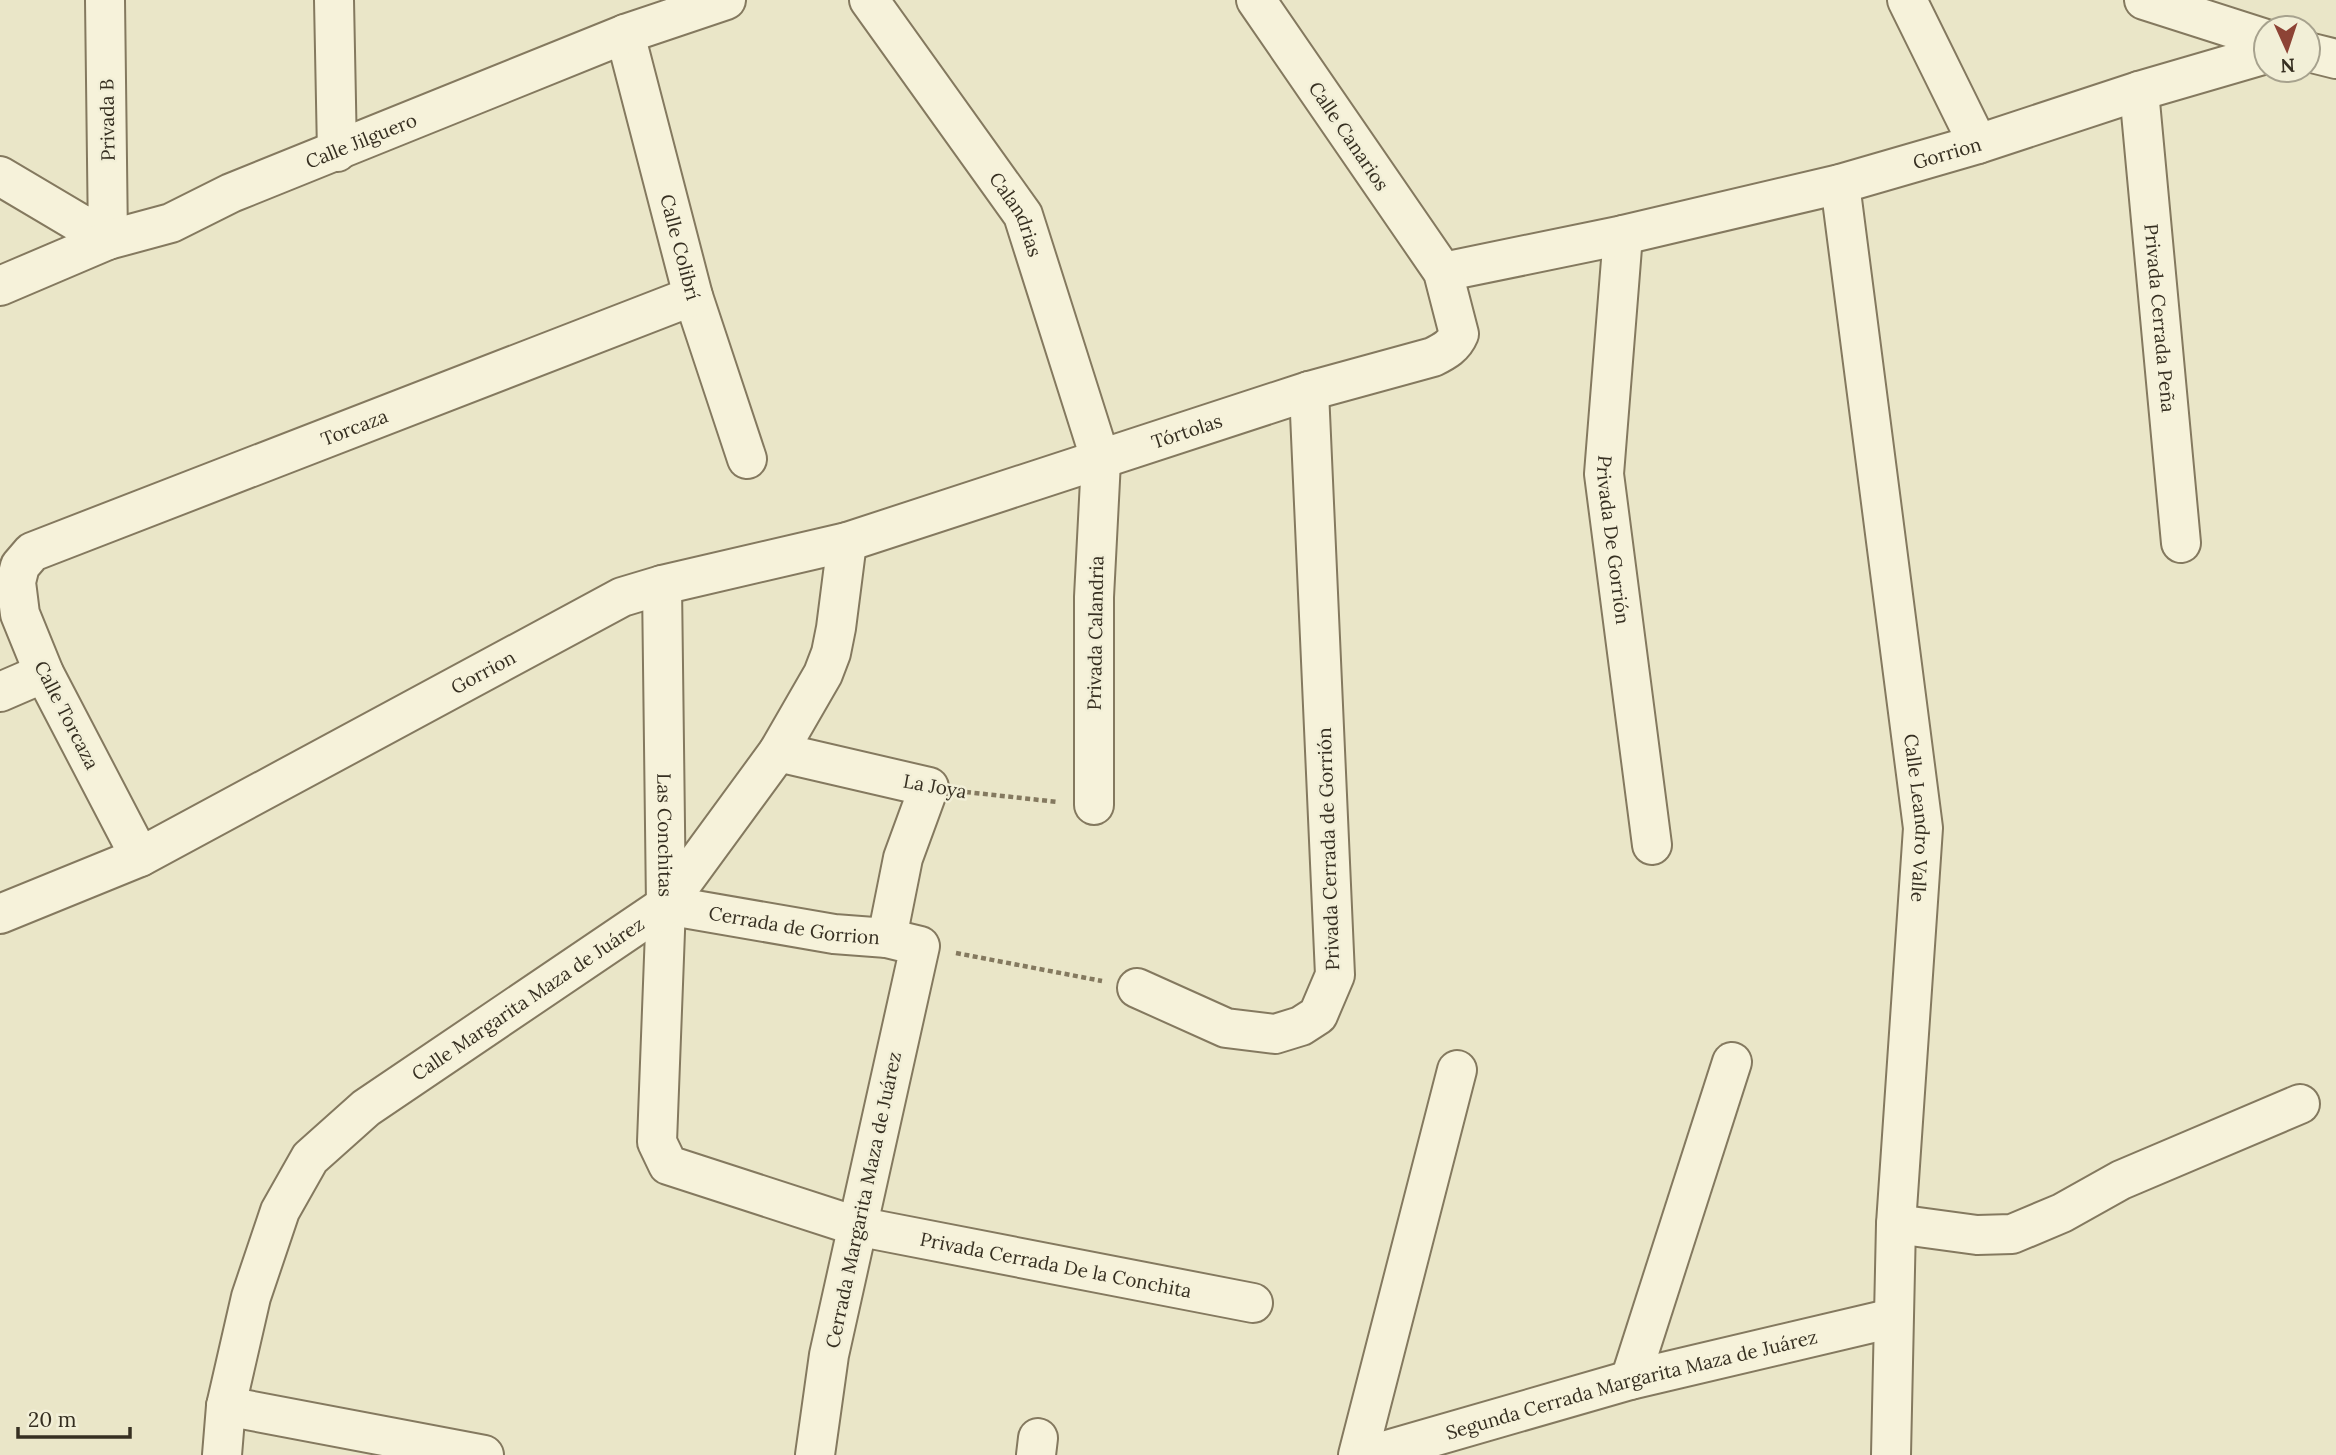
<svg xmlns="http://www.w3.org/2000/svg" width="2336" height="1455" font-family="Lora,serif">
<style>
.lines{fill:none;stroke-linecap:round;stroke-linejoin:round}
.minor-casing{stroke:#84795f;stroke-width:42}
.path{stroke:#84795f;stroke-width:4.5;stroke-dasharray:5 3.5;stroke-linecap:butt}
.minor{stroke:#f6f2da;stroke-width:38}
.labels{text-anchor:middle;stroke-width:5;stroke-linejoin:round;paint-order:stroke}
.street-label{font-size:19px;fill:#362f21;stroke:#f2efd7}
</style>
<rect width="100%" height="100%" fill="#eae6c8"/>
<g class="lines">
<defs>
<g id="minor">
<path d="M 334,0 L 337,152"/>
<path id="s1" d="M 869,0 L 1023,215 L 1101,461 L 1094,597 L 1094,805"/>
<path d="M 1907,0 L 1978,144"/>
<path d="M 2144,0 L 2266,39"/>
<path id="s2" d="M 625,34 L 693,296 L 747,459"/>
<path d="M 2308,52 L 2336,59"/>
<path id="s3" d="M 2139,91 L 2181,543"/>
<path d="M 0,176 L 108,240 L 105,0"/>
<path id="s4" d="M 1840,184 L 1923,828 L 1896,1224 L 1891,1455"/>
<path id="s5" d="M 1623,235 L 1604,474 L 1652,845"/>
<path id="s6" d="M 1443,272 L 1623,235 L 1840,184 L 1978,144 L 2139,91 L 2266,54"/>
<path id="s7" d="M 0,286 L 108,240 L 171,223 L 231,193 L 625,34 L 726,0"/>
<path id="s8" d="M 662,585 L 666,905 L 657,1142 L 668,1165 L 856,1226 L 1253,1303"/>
<path d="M 0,692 L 44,673"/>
<path d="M 778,752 L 929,787 L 903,858 L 887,938"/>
<path id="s9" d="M 140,857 L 44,673 L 20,614 L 16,582 L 20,566 L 32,552 L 693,296"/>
<path id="s10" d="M 666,905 L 834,934 L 887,938 L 920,946 L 829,1355 L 815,1455"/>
<path id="s11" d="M 0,914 L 140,857 L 622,597 L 662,585 L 847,542 L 1309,391 L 1433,357 C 1445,351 1454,346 1459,334 L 1443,272 L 1256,0"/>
<path d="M 1137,988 L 1226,1028 L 1275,1034 L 1301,1026 L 1318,1015 L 1335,975 L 1309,391"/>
<path d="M 1896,1224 L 1977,1235 L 2012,1234 L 2062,1213 L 2121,1180 L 2300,1104"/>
<path d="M 1630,1380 L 1732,1062"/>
<path d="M 226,1406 L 484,1455"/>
<path id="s12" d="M 222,1455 L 226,1406 L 251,1297 L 280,1211 L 310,1158 L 366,1108 L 666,905 L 778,752 L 823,674 L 831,653 L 836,628 L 847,542"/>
<path d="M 1036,1455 L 1038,1438"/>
<path d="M 1358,1455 L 1457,1070"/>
<path id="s13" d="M 1370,1455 L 1630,1380 L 1893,1318"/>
</g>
</defs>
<!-- minor casing -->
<use href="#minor" class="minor-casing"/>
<!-- path -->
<path class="path" d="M 966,792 L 1058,802
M 956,953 L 1102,981"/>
<!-- minor -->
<use href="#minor" class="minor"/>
</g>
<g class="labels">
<!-- street labels -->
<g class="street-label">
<text transform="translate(107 120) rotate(-91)" y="7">Privada B</text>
<text transform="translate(1349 136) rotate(56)" y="7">Calle Canarios</text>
<text dy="7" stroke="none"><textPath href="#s7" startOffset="390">Calle Jilguero</textPath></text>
<text dy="7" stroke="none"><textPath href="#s6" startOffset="518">Gorrion</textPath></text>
<text dy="7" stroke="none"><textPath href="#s1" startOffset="261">Calandrias</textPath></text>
<text dy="7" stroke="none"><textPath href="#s2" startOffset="220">Calle Colibrí</textPath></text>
<text dy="7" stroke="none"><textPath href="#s3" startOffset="228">Privada Cerrada Peña</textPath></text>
<text dy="7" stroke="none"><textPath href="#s9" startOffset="684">Torcaza</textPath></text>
<text dy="7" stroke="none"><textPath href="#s11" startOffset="1288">Tórtolas</textPath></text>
<text dy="7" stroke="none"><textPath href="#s5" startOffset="306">Privada De Gorrión</textPath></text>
<text transform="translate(1095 633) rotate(-89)" y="7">Privada Calandria</text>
<text dy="7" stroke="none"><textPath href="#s11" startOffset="541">Gorrion</textPath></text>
<text transform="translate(67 715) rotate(63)" y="7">Calle Torcaza</text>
<text transform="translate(935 786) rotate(10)" y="7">La Joya</text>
<text dy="7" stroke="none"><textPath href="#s4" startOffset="639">Calle Leandro Valle</textPath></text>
<text dy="7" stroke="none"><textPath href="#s8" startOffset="250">Las Conchitas</textPath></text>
<text transform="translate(1328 849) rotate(-92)" y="7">Privada Cerrada de Gorrión</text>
<text dy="7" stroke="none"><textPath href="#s10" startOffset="130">Cerrada de Gorrion</textPath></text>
<text dy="7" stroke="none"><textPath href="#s12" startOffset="583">Calle Margarita Maza de Juárez</textPath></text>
<text transform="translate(863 1200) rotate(-78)" y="7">Cerrada Margarita Maza de Juárez</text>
<text dy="7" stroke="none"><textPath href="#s8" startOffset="984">Privada Cerrada De la Conchita</textPath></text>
<text dy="7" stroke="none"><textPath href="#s13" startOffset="271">Segunda Cerrada Margarita Maza de Juárez</textPath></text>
</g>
</g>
<!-- north arrow -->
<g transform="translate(2287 49) rotate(177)"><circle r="33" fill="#f2efd7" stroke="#a7a28e" stroke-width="2"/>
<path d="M0-5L12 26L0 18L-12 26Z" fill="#8d4335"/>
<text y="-10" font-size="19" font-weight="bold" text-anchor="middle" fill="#362f21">N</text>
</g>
<!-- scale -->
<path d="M18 1427v10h112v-10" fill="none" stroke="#362f21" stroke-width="3.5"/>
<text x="28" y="1427" font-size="21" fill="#362f21" stroke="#f2efd7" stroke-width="5" paint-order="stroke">20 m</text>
</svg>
